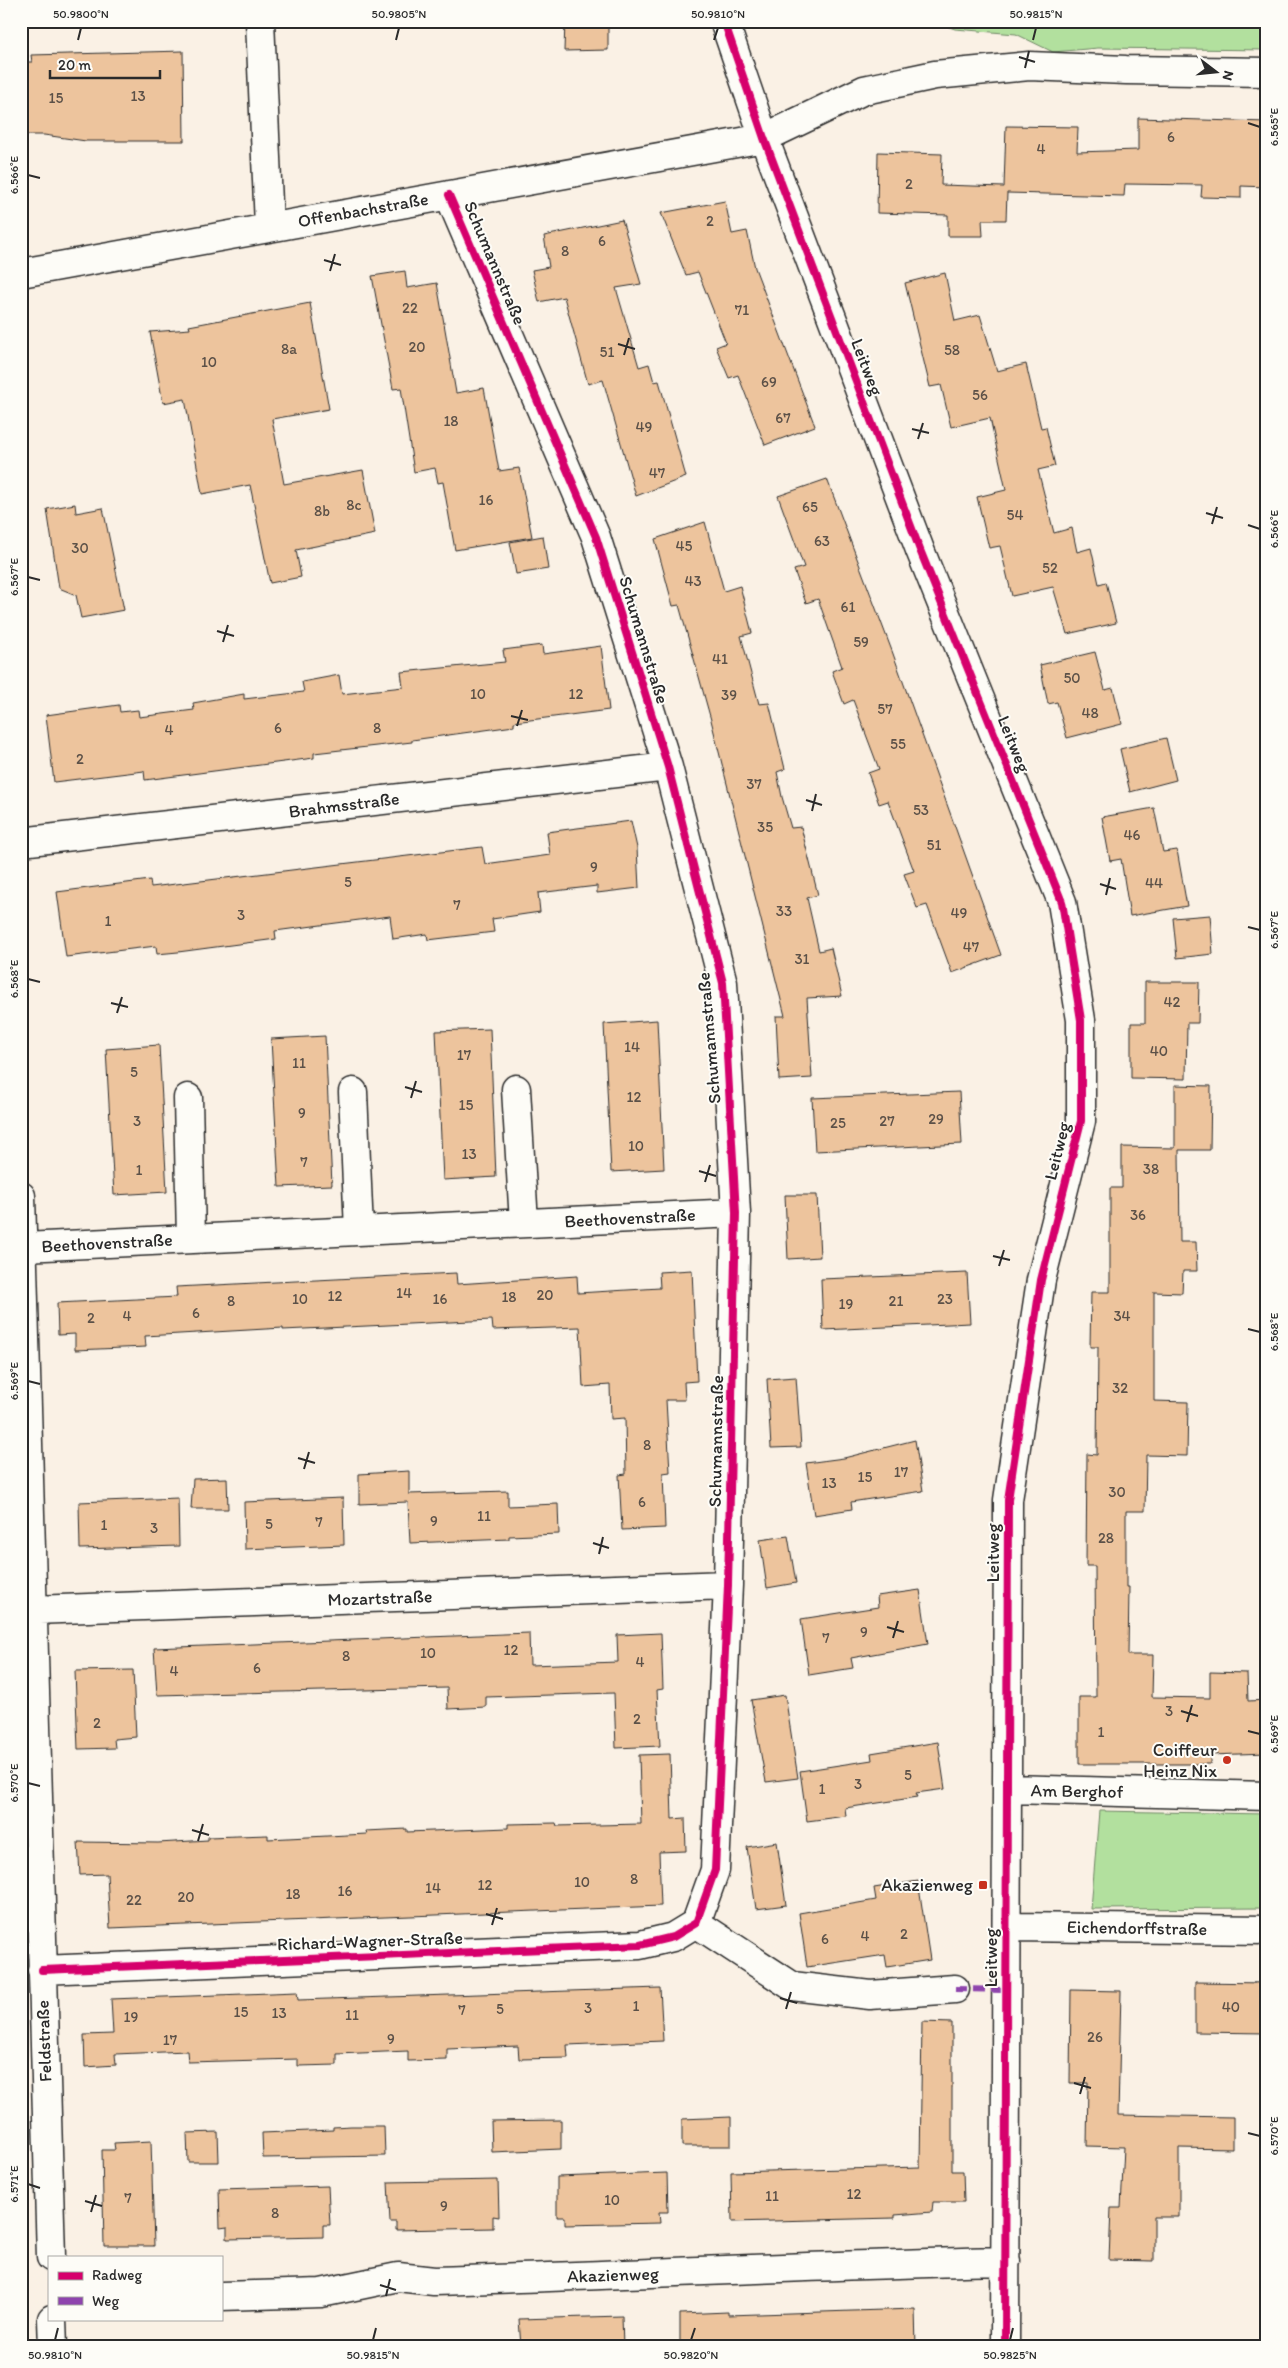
<svg xmlns="http://www.w3.org/2000/svg" width="1288" height="2368" font-family="Itim,sans-serif">
<style>
.green{fill:#b2e09e;stroke:#6e8664}
.building{fill:#edc49d;stroke:#2b2b2b}
.lines{fill:none;stroke-linecap:round;stroke-linejoin:round}
.minor-casing{stroke:#2b2b2b;stroke-width:31}
.minor{stroke:#fdfcf7;stroke-width:28}
.quiet{stroke:#8e44ad;stroke-width:6;stroke-dasharray:12 6;stroke-linecap:butt}
.cycleway-casing{stroke:#fdfcf7;stroke-width:11}
.cycleway{stroke:#d6006c;stroke-width:8}
.ticks{fill:none;stroke:#2b2b2b;stroke-width:2}
.poi-dot{fill:#c8321e;stroke:#fdfcf7;stroke-width:2}
.labels{text-anchor:middle;stroke-width:4;stroke-linejoin:round;paint-order:stroke}
.number-label{font-size:15px;fill:#5c5148}
.street-label{font-size:18px;fill:#2b2b2b;stroke:#fdfcf7}
.poi-label{font-size:18px;fill:#2b2b2b;stroke:#fdfcf7;text-anchor:end}
.neatline{fill:none;stroke:#2b2b2b;stroke-width:2}
.ticks-label{font-size:12px;text-anchor:middle;fill:#2b2b2b}
</style>
<rect width="100%" height="100%" fill="#faf1e5"/>
<filter id="ink" filterUnits="userSpaceOnUse"><feTurbulence type="fractalNoise" baseFrequency=".02" numOctaves="2"/><feDisplacementMap in="SourceGraphic" scale="10" xChannelSelector="R" yChannelSelector="G"/><feConvolveMatrix kernelMatrix="1 2 1 2 8 2 1 2 1" color-interpolation-filters="sRGB"/></filter>
<g filter="url(#ink)">
<!-- green -->
<path class="green" d="M 932,21 L 1267,21 L 1267,50 L 1098,48 L 1053,52 L 1016,34 L 955,29 Z
M 1099,1811 L 1267,1814 L 1267,1908 L 1091,1909 Z"/>
<!-- building -->
<path class="building" d="M 565,21 L 608,21 L 608,50 L 564,51 Z
M 183,51 L 184,141 L 86,141 L 44,135 L 21,135 L 21,62 L 32,62 L 31,55 Z
M 1138,118 L 1267,122 L 1267,187 L 1241,186 L 1241,198 L 1201,197 L 1202,185 L 1125,184 L 1124,196 L 1007,193 L 1006,220 L 982,220 L 983,236 L 948,236 L 948,215 L 877,213 L 878,152 L 942,154 L 941,185 L 1004,187 L 1006,126 L 1078,127 L 1077,152 L 1138,150 Z
M 725,201 L 732,234 L 747,231 L 755,268 L 815,426 L 765,445 L 738,375 L 729,378 L 716,347 L 726,343 L 698,272 L 686,275 L 661,213 Z
M 622,220 L 641,284 L 616,288 L 639,367 L 649,364 L 654,382 L 659,381 L 686,477 L 636,496 L 603,380 L 588,384 L 564,297 L 539,302 L 532,270 L 549,267 L 544,236 Z
M 405,271 L 407,288 L 437,283 L 456,393 L 484,388 L 499,471 L 519,468 L 532,537 L 455,550 L 443,482 L 438,483 L 435,468 L 414,472 L 401,388 L 393,389 L 372,276 Z
M 945,273 L 955,321 L 980,315 L 997,371 L 1026,364 L 1041,428 L 1046,427 L 1055,466 L 1038,470 L 1054,533 L 1072,528 L 1077,552 L 1091,548 L 1099,584 L 1106,582 L 1116,623 L 1067,634 L 1053,587 L 1012,596 L 1000,546 L 989,548 L 977,497 L 1006,490 L 990,418 L 951,427 L 941,385 L 930,387 L 905,283 Z
M 310,303 L 329,409 L 272,419 L 284,484 L 363,470 L 375,534 L 296,550 L 301,577 L 270,583 L 250,485 L 202,494 L 185,399 L 163,403 L 150,332 L 190,329 L 189,326 Z
M 827,479 L 892,651 L 1001,955 L 952,973 L 927,905 L 917,908 L 904,874 L 914,871 L 888,801 L 879,804 L 874,790 L 868,773 L 879,769 L 853,700 L 844,704 L 832,671 L 842,667 L 818,599 L 806,603 L 794,570 L 804,567 L 778,496 Z
M 75,504 L 76,513 L 103,508 L 124,610 L 81,618 L 76,595 L 59,588 L 47,509 Z
M 705,522 L 724,591 L 740,586 L 752,633 L 741,636 L 759,704 L 769,703 L 785,769 L 777,772 L 782,797 L 791,828 L 801,827 L 818,895 L 807,898 L 819,951 L 831,948 L 842,996 L 807,998 L 812,1078 L 779,1080 L 776,1016 L 785,1016 L 711,720 L 679,605 L 673,606 L 655,539 Z
M 543,536 L 548,569 L 516,574 L 510,542 Z
M 542,645 L 543,654 L 601,646 L 609,710 L 514,722 L 514,726 L 412,740 L 412,742 L 314,753 L 314,758 L 145,780 L 144,771 L 54,782 L 46,715 L 119,705 L 120,712 L 138,710 L 139,717 L 194,710 L 193,703 L 244,694 L 244,699 L 304,692 L 302,682 L 339,675 L 342,694 L 403,687 L 401,672 L 505,662 L 503,650 Z
M 1095,652 L 1105,690 L 1113,688 L 1122,724 L 1067,738 L 1057,702 L 1048,704 L 1040,665 Z
M 1166,738 L 1176,780 L 1130,792 L 1120,749 Z
M 1154,808 L 1163,852 L 1177,850 L 1187,906 L 1130,916 L 1121,859 L 1110,861 L 1102,817 Z
M 631,821 L 637,848 L 639,888 L 597,893 L 597,886 L 538,893 L 540,912 L 492,919 L 494,932 L 428,940 L 427,934 L 393,939 L 390,916 L 275,931 L 276,939 L 178,952 L 157,954 L 156,946 L 66,957 L 57,892 L 150,880 L 151,887 L 482,847 L 485,864 L 550,855 L 547,832 Z
M 1210,915 L 1213,954 L 1177,958 L 1173,918 Z
M 1145,982 L 1199,982 L 1198,1023 L 1187,1023 L 1186,1079 L 1131,1078 L 1131,1023 L 1145,1023 Z
M 657,1020 L 664,1169 L 611,1172 L 604,1024 Z
M 490,1029 L 496,1177 L 443,1180 L 436,1031 Z
M 325,1036 L 332,1185 L 279,1187 L 271,1039 Z
M 159,1045 L 167,1192 L 114,1195 L 106,1049 Z
M 1175,1085 L 1211,1086 L 1210,1150 L 1179,1150 L 1180,1242 L 1196,1242 L 1197,1271 L 1183,1271 L 1182,1293 L 1154,1292 L 1154,1401 L 1188,1402 L 1187,1456 L 1146,1455 L 1145,1511 L 1126,1511 L 1126,1587 L 1129,1587 L 1128,1655 L 1153,1655 L 1152,1697 L 1210,1698 L 1210,1672 L 1247,1673 L 1248,1701 L 1267,1700 L 1267,1753 L 1210,1755 L 1210,1764 L 1079,1764 L 1079,1697 L 1096,1697 L 1095,1566 L 1086,1566 L 1087,1454 L 1097,1455 L 1098,1347 L 1090,1347 L 1091,1292 L 1110,1292 L 1110,1188 L 1122,1188 L 1122,1147 L 1175,1148 Z
M 959,1092 L 962,1144 L 815,1151 L 812,1098 Z
M 785,1195 L 817,1195 L 820,1257 L 788,1259 Z
M 692,1270 L 697,1381 L 684,1382 L 685,1400 L 666,1400 L 670,1472 L 663,1473 L 665,1528 L 622,1530 L 619,1475 L 626,1474 L 625,1418 L 611,1419 L 610,1385 L 583,1387 L 580,1327 L 493,1330 L 492,1320 L 283,1330 L 283,1328 L 145,1336 L 146,1347 L 75,1350 L 75,1334 L 58,1335 L 57,1303 L 177,1297 L 176,1287 L 456,1273 L 457,1284 L 577,1276 L 578,1293 L 660,1288 L 659,1272 Z
M 967,1273 L 970,1323 L 823,1330 L 821,1279 Z
M 796,1377 L 801,1447 L 771,1448 L 767,1379 Z
M 915,1440 L 923,1491 L 851,1502 L 852,1509 L 814,1515 L 806,1463 L 844,1458 Z
M 409,1471 L 409,1494 L 508,1491 L 508,1506 L 558,1504 L 559,1534 L 509,1536 L 509,1539 L 410,1543 L 408,1502 L 359,1504 L 359,1474 Z
M 227,1478 L 228,1509 L 191,1509 L 193,1479 Z
M 178,1498 L 179,1546 L 80,1549 L 79,1502 Z
M 343,1498 L 344,1545 L 245,1549 L 244,1502 Z
M 788,1536 L 796,1583 L 767,1588 L 760,1540 Z
M 920,1590 L 928,1644 L 851,1658 L 853,1668 L 809,1675 L 801,1619 L 878,1607 L 877,1596 Z
M 529,1633 L 530,1665 L 618,1662 L 617,1635 L 661,1633 L 663,1689 L 657,1690 L 660,1746 L 616,1748 L 614,1693 L 486,1697 L 486,1707 L 448,1709 L 447,1688 L 157,1695 L 154,1648 Z
M 133,1670 L 136,1737 L 114,1739 L 115,1748 L 78,1749 L 75,1671 Z
M 785,1695 L 798,1778 L 766,1782 L 751,1700 Z
M 938,1742 L 945,1789 L 916,1793 L 918,1797 L 845,1808 L 846,1816 L 807,1821 L 800,1771 L 872,1760 L 871,1753 Z
M 670,1754 L 672,1819 L 685,1818 L 686,1851 L 659,1852 L 661,1906 L 110,1928 L 107,1874 L 80,1875 L 78,1842 L 158,1843 L 208,1840 L 208,1837 L 268,1835 L 268,1839 L 367,1834 L 366,1831 L 407,1829 L 407,1832 L 508,1828 L 508,1824 L 556,1823 L 557,1826 L 641,1824 L 639,1755 Z
M 777,1842 L 786,1905 L 756,1909 L 747,1847 Z
M 918,1881 L 930,1960 L 887,1967 L 885,1955 L 807,1967 L 799,1913 L 876,1900 L 874,1888 Z
M 1195,1982 L 1267,1983 L 1267,2033 L 1195,2032 Z
M 660,1988 L 663,2041 L 567,2045 L 568,2058 L 519,2059 L 518,2046 L 447,2049 L 447,2060 L 408,2061 L 408,2051 L 337,2054 L 337,2065 L 298,2066 L 298,2059 L 188,2062 L 187,2051 L 115,2054 L 116,2065 L 85,2067 L 84,2035 L 113,2034 L 111,1999 L 297,1992 L 298,2000 Z
M 1071,1990 L 1121,1991 L 1118,2115 L 1233,2117 L 1233,2149 L 1179,2148 L 1179,2217 L 1154,2217 L 1154,2261 L 1109,2260 L 1111,2208 L 1121,2208 L 1124,2147 L 1087,2146 L 1088,2083 L 1070,2083 Z
M 922,2022 L 952,2023 L 952,2171 L 963,2171 L 964,2202 L 933,2202 L 932,2212 L 895,2215 L 895,2218 L 732,2222 L 731,2172 L 920,2167 Z
M 731,2117 L 731,2146 L 682,2146 L 682,2119 Z
M 561,2120 L 561,2149 L 492,2152 L 491,2121 Z
M 351,2126 L 384,2126 L 385,2156 L 263,2158 L 262,2133 L 333,2130 L 333,2127 Z
M 218,2132 L 219,2162 L 188,2162 L 187,2133 Z
M 151,2141 L 154,2246 L 104,2246 L 102,2150 L 115,2150 L 114,2143 Z
M 667,2173 L 668,2212 L 659,2212 L 660,2223 L 565,2225 L 565,2217 L 557,2217 L 557,2177 Z
M 498,2180 L 499,2217 L 493,2216 L 493,2228 L 396,2230 L 396,2222 L 390,2222 L 388,2182 Z
M 328,2186 L 330,2225 L 323,2225 L 323,2237 L 227,2239 L 227,2227 L 220,2228 L 219,2189 Z
M 915,2309 L 916,2347 L 869,2347 L 869,2342 L 680,2347 L 680,2314 L 728,2312 L 728,2315 Z
M 622,2316 L 623,2347 L 521,2347 L 519,2319 Z"/>
<g class="lines">
<defs>
<path id="minor" d="M 260,21 L 269,226
M 724,21 L 764,138 L 920,550 L 1062,902 L 1081,1020 L 1081,1121 L 1041,1280 L 1008,1500 L 1005,2347
M 449,195 L 596,537 L 668,767 L 723,983 L 736,1213 L 728,1585 L 715,1870 L 696,1923
M 21,273 L 764,138 L 864,90 L 935,75 L 1029,66 L 1126,70 L 1267,72
M 21,842 L 668,767
M 516,1089 L 524,1223
M 353,1092 L 359,1231
M 188,1098 L 191,1239
M 21,1196 L 51,2257
M 24,1247 L 736,1213
M 33,1610 L 728,1585
M 1007,1789 L 1267,1796
M 696,1923 L 792,1986 L 870,1995 L 955,1989
M 1007,1927 L 1267,1930
M 42,1970 L 640,1945 L 673,1937 L 696,1923
M 221,2296 L 321,2293 L 398,2277 L 434,2281 C 625,2275 815,2265 1006,2261
M 52,2319 L 53,2347"/>
</defs>
<!-- minor casing -->
<use href="#minor" class="minor-casing"/>
<!-- minor -->
<use href="#minor" class="minor"/>
<!-- quiet -->
<path class="quiet" d="M 955,1989 L 1006,1990"/>
<defs>
<path id="cycleway" d="M 724,21 L 764,138 L 920,550 L 1062,902 L 1081,1020 L 1081,1121 L 1041,1280 L 1008,1500 L 1005,2347
M 42,1970 L 640,1945 L 673,1937 L 696,1923 L 715,1870 L 728,1585 L 736,1213 L 723,983 L 668,767 L 596,537 L 449,195"/>
</defs>
<!-- cycleway casing -->
<use href="#cycleway" class="cycleway-casing"/>
<!-- cycleway -->
<use href="#cycleway" class="cycleway"/>
</g>
</g>
<!-- ticks -->
<path class="ticks" d="M 78,40 L 81,28M 396,40 L 399,28M 714,40 L 718,28M 1033,40 L 1036,28M 1019,57 L 1035,62M 1025,68 L 1029,51M 1248,123 L 1260,127M 28,175 L 40,178M 324,260 L 341,265M 330,271 L 335,254M 618,344 L 635,349M 624,355 L 629,338M 912,429 L 929,433M 918,439 L 923,423M 1206,513 L 1223,518M 1212,524 L 1217,507M 1248,525 L 1260,529M 28,577 L 40,580M 217,631 L 234,636M 223,642 L 228,625M 511,716 L 528,720M 517,726 L 522,710M 806,800 L 822,805M 812,811 L 816,794M 1100,884 L 1116,889M 1106,895 L 1110,878M 1248,927 L 1260,930M 28,979 L 40,982M 111,1003 L 128,1007M 117,1013 L 122,997M 405,1087 L 422,1092M 411,1098 L 416,1081M 699,1171 L 716,1176M 705,1182 L 710,1165M 993,1256 L 1010,1260M 999,1266 L 1004,1250M 1248,1329 L 1260,1332M 28,1381 L 40,1384M 298,1458 L 315,1463M 304,1469 L 309,1452M 593,1543 L 609,1548M 599,1554 L 603,1537M 887,1627 L 904,1632M 893,1638 L 898,1621M 1181,1711 L 1198,1716M 1187,1722 L 1192,1705M 1248,1731 L 1260,1734M 28,1783 L 40,1786M 192,1830 L 209,1835M 198,1841 L 203,1824M 486,1914 L 503,1919M 492,1925 L 497,1908M 780,1998 L 797,2003M 786,2009 L 791,1992M 1074,2083 L 1091,2088M 1080,2094 L 1085,2077M 1248,2133 L 1260,2136M 28,2184 L 40,2188M 85,2201 L 102,2206M 91,2212 L 96,2195M 380,2285 L 396,2290M 386,2296 L 390,2279M 55,2340 L 58,2328M 373,2340 L 376,2328M 691,2340 L 695,2328M 1010,2340 L 1013,2328"/>
<!-- markers -->
<g class="poi-dot">
<circle cx="1227" cy="1760" r="5"/>
<rect x="978" y="1880" width="10" height="10" rx="2.5"/>
</g>
<g class="labels">
<!-- number labels -->
<g class="number-label">
<text x="138" y="101">13</text>
<text x="56" y="103">15</text>
<text x="1171" y="142">6</text>
<text x="1041" y="154">4</text>
<text x="909" y="189">2</text>
<text x="710" y="226">2</text>
<text x="602" y="246">6</text>
<text x="565" y="256">8</text>
<text x="410" y="313">22</text>
<text x="742" y="315">71</text>
<text x="417" y="352">20</text>
<text x="289" y="354">8a</text>
<text x="952" y="355">58</text>
<text x="607" y="357">51</text>
<text x="209" y="367">10</text>
<text x="769" y="387">69</text>
<text x="980" y="400">56</text>
<text x="783" y="423">67</text>
<text x="451" y="426">18</text>
<text x="644" y="432">49</text>
<text x="657" y="478">47</text>
<text x="486" y="505">16</text>
<text x="354" y="510">8c</text>
<text x="810" y="512">65</text>
<text x="322" y="516">8b</text>
<text x="1015" y="520">54</text>
<text x="822" y="546">63</text>
<text x="684" y="551">45</text>
<text x="80" y="553">30</text>
<text x="1050" y="573">52</text>
<text x="693" y="586">43</text>
<text x="848" y="612">61</text>
<text x="861" y="647">59</text>
<text x="720" y="664">41</text>
<text x="1072" y="683">50</text>
<text x="478" y="699">10</text>
<text x="576" y="699">12</text>
<text x="729" y="700">39</text>
<text x="885" y="714">57</text>
<text x="1090" y="718">48</text>
<text x="278" y="733">6</text>
<text x="377" y="733">8</text>
<text x="169" y="735">4</text>
<text x="898" y="749">55</text>
<text x="80" y="764">2</text>
<text x="754" y="789">37</text>
<text x="921" y="815">53</text>
<text x="765" y="832">35</text>
<text x="1132" y="840">46</text>
<text x="934" y="850">51</text>
<text x="594" y="872">9</text>
<text x="348" y="887">5</text>
<text x="1154" y="888">44</text>
<text x="457" y="910">7</text>
<text x="784" y="916">33</text>
<text x="959" y="918">49</text>
<text x="241" y="920">3</text>
<text x="108" y="926">1</text>
<text x="971" y="952">47</text>
<text x="802" y="964">31</text>
<text x="1172" y="1007">42</text>
<text x="632" y="1052">14</text>
<text x="1159" y="1056">40</text>
<text x="464" y="1060">17</text>
<text x="299" y="1068">11</text>
<text x="134" y="1077">5</text>
<text x="634" y="1102">12</text>
<text x="466" y="1110">15</text>
<text x="302" y="1118">9</text>
<text x="936" y="1124">29</text>
<text x="137" y="1126">3</text>
<text x="887" y="1126">27</text>
<text x="838" y="1128">25</text>
<text x="636" y="1151">10</text>
<text x="469" y="1159">13</text>
<text x="304" y="1167">7</text>
<text x="1151" y="1174">38</text>
<text x="139" y="1175">1</text>
<text x="1138" y="1220">36</text>
<text x="404" y="1298">14</text>
<text x="545" y="1300">20</text>
<text x="335" y="1301">12</text>
<text x="509" y="1302">18</text>
<text x="300" y="1304">10</text>
<text x="440" y="1304">16</text>
<text x="945" y="1304">23</text>
<text x="231" y="1306">8</text>
<text x="896" y="1306">21</text>
<text x="846" y="1309">19</text>
<text x="196" y="1318">6</text>
<text x="127" y="1321">4</text>
<text x="1122" y="1321">34</text>
<text x="91" y="1323">2</text>
<text x="1120" y="1393">32</text>
<text x="647" y="1450">8</text>
<text x="901" y="1477">17</text>
<text x="865" y="1482">15</text>
<text x="829" y="1488">13</text>
<text x="1117" y="1497">30</text>
<text x="642" y="1507">6</text>
<text x="484" y="1521">11</text>
<text x="434" y="1526">9</text>
<text x="319" y="1527">7</text>
<text x="269" y="1529">5</text>
<text x="104" y="1530">1</text>
<text x="154" y="1533">3</text>
<text x="1106" y="1543">28</text>
<text x="864" y="1637">9</text>
<text x="826" y="1643">7</text>
<text x="511" y="1655">12</text>
<text x="428" y="1658">10</text>
<text x="346" y="1661">8</text>
<text x="640" y="1667">4</text>
<text x="257" y="1673">6</text>
<text x="174" y="1676">4</text>
<text x="1169" y="1716">3</text>
<text x="637" y="1724">2</text>
<text x="97" y="1728">2</text>
<text x="1101" y="1737">1</text>
<text x="908" y="1780">5</text>
<text x="858" y="1789">3</text>
<text x="822" y="1794">1</text>
<text x="634" y="1884">8</text>
<text x="582" y="1887">10</text>
<text x="485" y="1890">12</text>
<text x="433" y="1893">14</text>
<text x="345" y="1896">16</text>
<text x="293" y="1899">18</text>
<text x="186" y="1902">20</text>
<text x="134" y="1905">22</text>
<text x="904" y="1939">2</text>
<text x="865" y="1941">4</text>
<text x="825" y="1944">6</text>
<text x="636" y="2011">1</text>
<text x="1231" y="2012">40</text>
<text x="588" y="2013">3</text>
<text x="500" y="2014">5</text>
<text x="462" y="2015">7</text>
<text x="241" y="2017">15</text>
<text x="279" y="2018">13</text>
<text x="352" y="2020">11</text>
<text x="131" y="2022">19</text>
<text x="1095" y="2042">26</text>
<text x="391" y="2044">9</text>
<text x="170" y="2045">17</text>
<text x="854" y="2199">12</text>
<text x="772" y="2201">11</text>
<text x="128" y="2203">7</text>
<text x="612" y="2205">10</text>
<text x="444" y="2211">9</text>
<text x="275" y="2218">8</text>
</g>
<!-- street labels -->
<g class="street-label">
<text transform="translate(363 210) rotate(-10)" y="6">Offenbachstraße</text>
<text transform="translate(495 263) rotate(67)" y="6">Schumannstraße</text>
<text transform="translate(867 367) rotate(69)" y="6">Leitweg</text>
<text transform="translate(644 640) rotate(73)" y="6">Schumannstraße</text>
<text transform="translate(1014 744) rotate(68)" y="6">Leitweg</text>
<text transform="translate(344 805) rotate(-7)" y="6">Brahmsstraße</text>
<text transform="translate(709 1038) rotate(-95)" y="6">Schumannstraße</text>
<text transform="translate(1057 1151) rotate(-76)" y="6">Leitweg</text>
<text transform="translate(630 1218) rotate(-3)" y="6">Beethovenstraße</text>
<text transform="translate(107 1243) rotate(-3)" y="6">Beethovenstraße</text>
<text transform="translate(716 1441) rotate(-89)" y="6">Schumannstraße</text>
<text transform="translate(993 1553) rotate(-90)" y="6">Leitweg</text>
<text transform="translate(380 1598) rotate(-2)" y="6">Mozartstraße</text>
<text transform="translate(1077 1791) rotate(1)" y="6">Am Berghof</text>
<text transform="translate(1137 1928) rotate(1)" y="6">Eichendorffstraße</text>
<text transform="translate(370 1941) rotate(-2)" y="6">Richard-Wagner-Straße</text>
<text transform="translate(991 1958) rotate(-90)" y="6">Leitweg</text>
<text transform="translate(44 2041) rotate(-92)" y="6">Feldstraße</text>
<text transform="translate(613 2275) rotate(-2)" y="6">Akazienweg</text>
</g>
<!-- poi labels -->
<g class="poi-label">
<text x="1217" y="1756">Coiffeur<tspan x="1217" dy="21">Heinz Nix</tspan></text>
<text x="973" y="1891">Akazienweg</text>
</g>
</g>
<!-- margin -->
<rect width="1288" height="2368" fill="none" stroke="#fdfcf7" stroke-width="55"/>
<!-- legend -->
<rect x="48" y="2256" width="175" height="65" fill="#fdfcf7" stroke="#a9a8a5"/>
<rect x="58" y="2272" width="25" height="8" fill="#d6006c" stroke="#a9a8a5"/>
<text x="92" y="2280" font-size="15" fill="#2b2b2b">Radweg</text>
<rect x="58" y="2297" width="25" height="8" fill="#8e44ad" stroke="#a9a8a5"/>
<text x="92" y="2306" font-size="15" fill="#2b2b2b">Weg</text>
<!-- north arrow -->
<g transform="translate(1216 72) rotate(106)" stroke="#fdfcf7" stroke-width="4" paint-order="stroke">
<path d="M0-4L9 19L0 12L-9 19Z" fill="#2b2b2b"/>
<text y="-8" font-size="14" font-weight="bold" text-anchor="middle" fill="#2b2b2b">N</text>
</g>
<!-- scale -->
<path d="M50 70v8h110v-8" fill="none" stroke="#2b2b2b" stroke-width="2.5"/>
<text x="58" y="70" font-size="15" fill="#2b2b2b" stroke="#fdfcf7" stroke-width="4" paint-order="stroke">20 m</text>
<rect x="28" y="28" width="1232" height="2312" class="neatline"/>
<g class="ticks-label">
<text x="81" y="18">50.9800°N</text>
<text x="399" y="18">50.9805°N</text>
<text x="718" y="18">50.9810°N</text>
<text x="1036" y="18">50.9815°N</text>
<text transform="translate(1274 127) rotate(-90)" y="4">6.565°E</text>
<text transform="translate(14 175) rotate(-90)" y="4">6.566°E</text>
<text transform="translate(1274 529) rotate(-90)" y="4">6.566°E</text>
<text transform="translate(14 577) rotate(-90)" y="4">6.567°E</text>
<text transform="translate(1274 930) rotate(-90)" y="4">6.567°E</text>
<text transform="translate(14 979) rotate(-90)" y="4">6.568°E</text>
<text transform="translate(1274 1332) rotate(-90)" y="4">6.568°E</text>
<text transform="translate(14 1381) rotate(-90)" y="4">6.569°E</text>
<text transform="translate(1274 1734) rotate(-90)" y="4">6.569°E</text>
<text transform="translate(14 1783) rotate(-90)" y="4">6.570°E</text>
<text transform="translate(1274 2136) rotate(-90)" y="4">6.570°E</text>
<text transform="translate(14 2184) rotate(-90)" y="4">6.571°E</text>
<text x="55" y="2359">50.9810°N</text>
<text x="373" y="2359">50.9815°N</text>
<text x="691" y="2359">50.9820°N</text>
<text x="1010" y="2359">50.9825°N</text>
</g>
</svg>
